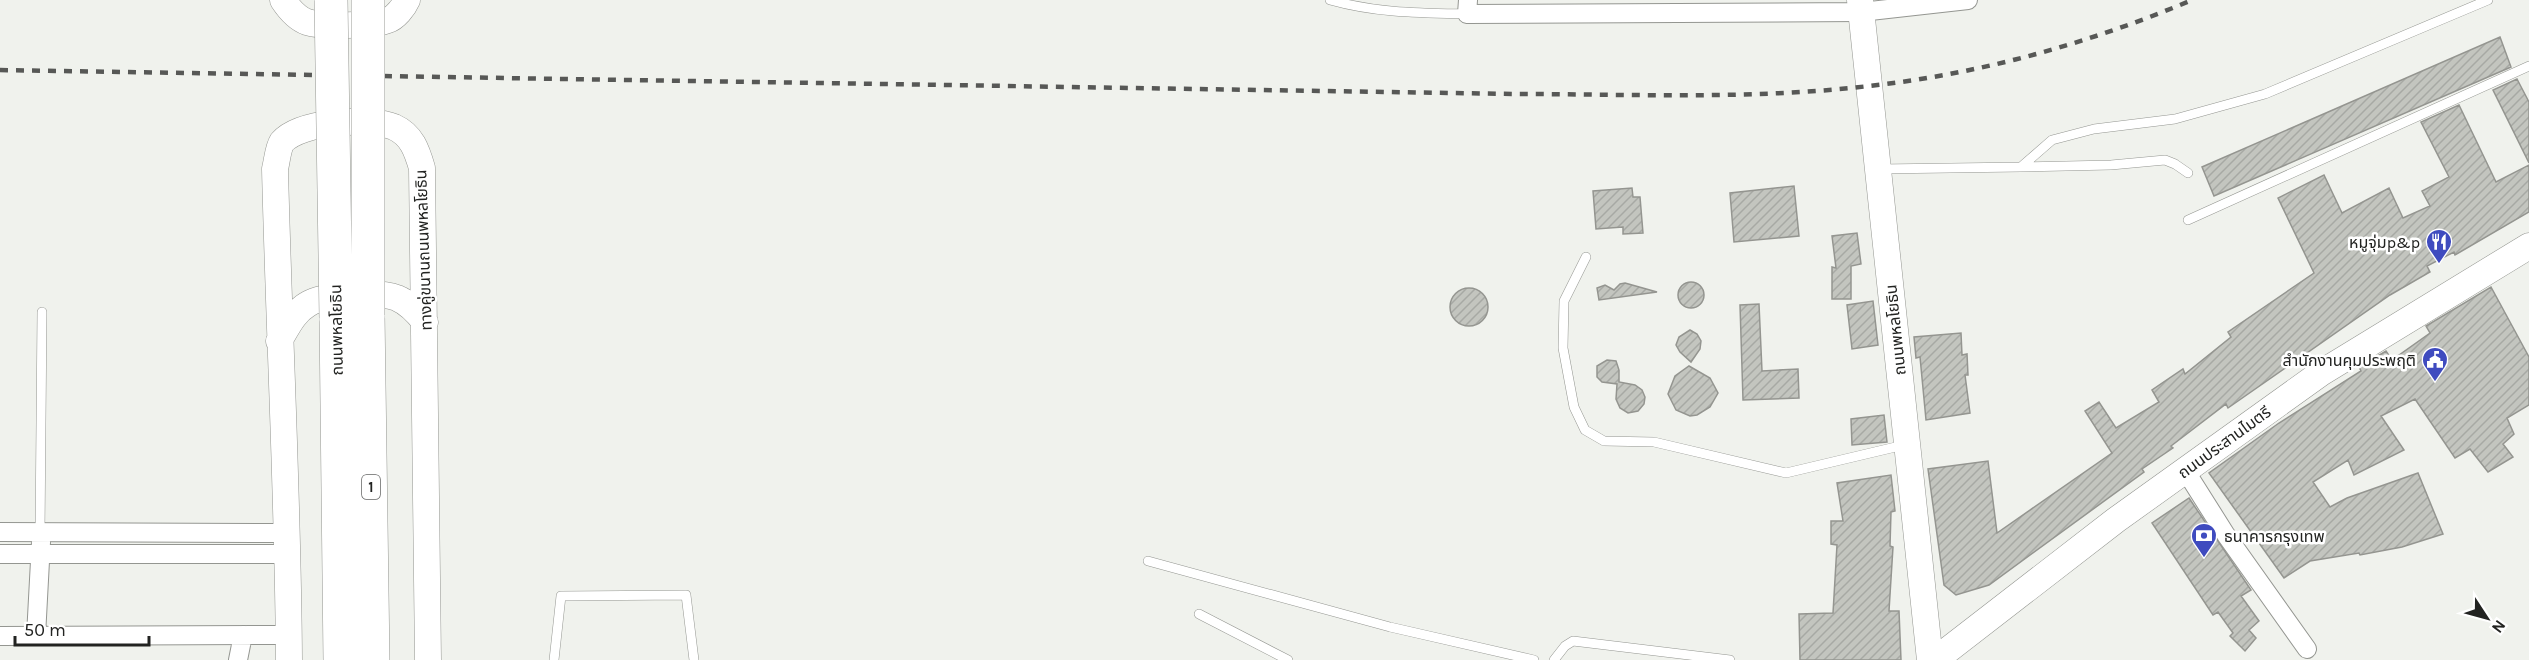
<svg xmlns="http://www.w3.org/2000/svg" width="2529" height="660" font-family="Karla,'Noto Sans Thai',sans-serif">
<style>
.building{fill:url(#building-hatch);stroke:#949590;stroke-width:1.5}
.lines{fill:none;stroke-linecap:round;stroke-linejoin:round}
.lane-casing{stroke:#949691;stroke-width:10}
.street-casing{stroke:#949691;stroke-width:20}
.secondary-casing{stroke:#949691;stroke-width:27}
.highway-casing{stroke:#949691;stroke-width:34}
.lane{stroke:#fff;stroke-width:9}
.street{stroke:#fff;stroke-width:18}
.secondary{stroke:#fff;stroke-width:26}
.highway{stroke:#fff;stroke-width:33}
.rail{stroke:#575856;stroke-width:4.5;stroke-dasharray:8 8;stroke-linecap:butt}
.highway-bridge-casing{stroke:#949691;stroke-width:34;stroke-linecap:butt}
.highway-bridge{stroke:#fff;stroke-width:33}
.labels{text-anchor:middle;stroke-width:5;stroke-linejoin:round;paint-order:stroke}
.shield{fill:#fff;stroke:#646564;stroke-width:1.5}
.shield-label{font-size:15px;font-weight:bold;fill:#222321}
.poi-label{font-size:16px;fill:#222321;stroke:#fff;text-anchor:end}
.street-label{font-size:16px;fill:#222321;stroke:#fff}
</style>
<defs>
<pattern id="building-hatch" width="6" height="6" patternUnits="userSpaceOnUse" patternTransform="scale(1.5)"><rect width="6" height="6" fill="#c3c5bf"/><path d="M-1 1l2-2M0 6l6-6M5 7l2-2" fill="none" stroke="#a7a9a4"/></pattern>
</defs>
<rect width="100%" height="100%" fill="#f0f2ed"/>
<!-- building -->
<path class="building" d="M 2500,37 L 2511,67 L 2214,196 L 2202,167 Z
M 2517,79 L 2529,102 L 2529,163 L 2493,90 Z
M 2459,105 L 2496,182 L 2529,165 L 2529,212 L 2455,255 L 2454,252 L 2427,266 L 2430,272 L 2390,295 L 2228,408 L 2226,404 L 2171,446 L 2173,448 L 2142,469 L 2144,472 L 1989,585 L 1956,595 L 1944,585 L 1928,469 L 1988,461 L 1997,533 L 2112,453 L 2085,411 L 2099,402 L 2116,428 L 2159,402 L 2152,390 L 2183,369 L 2185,374 L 2231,337 L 2228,332 L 2314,273 L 2278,198 L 2324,175 L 2342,213 L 2389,188 L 2403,218 L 2430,206 L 2422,191 L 2449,177 L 2421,122 Z
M 1794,186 L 1799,236 L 1734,242 L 1730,193 Z
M 1632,188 L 1633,197 L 1640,197 L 1643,233 L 1623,234 L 1623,227 L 1596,229 L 1593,191 Z
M 1857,233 L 1861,264 L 1851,266 L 1851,299 L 1832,299 L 1832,267 L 1836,268 L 1832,236 Z
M1678 295a13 13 0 1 1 26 0a13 13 0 1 1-26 0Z
M 1625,283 L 1657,292 L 1599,300 L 1597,288 L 1605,285 L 1614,290 L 1620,284 Z
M 2491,287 L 2529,357 L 2529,405 L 2507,418 L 2514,434 L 2503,444 L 2513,457 L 2488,472 L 2470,449 L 2455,458 L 2415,399 L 2381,416 L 2404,450 L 2354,475 L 2348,460 L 2313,482 L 2330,507 L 2347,498 L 2418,473 L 2443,534 L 2402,547 L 2360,555 L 2359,553 L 2310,561 L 2284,578 L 2209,473 L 2279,423 L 2361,371 L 2359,367 L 2386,351 L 2392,360 L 2430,333 L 2426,326 Z
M1450 307a19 19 0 1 1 38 0a19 19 0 1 1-38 0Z
M 1873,301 L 1878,345 L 1852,349 L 1847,305 Z
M 1759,304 L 1762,371 L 1798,369 L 1799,398 L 1743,400 L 1740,305 Z
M 1690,330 L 1697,334 L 1701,341 L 1700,349 L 1691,362 L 1680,352 L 1676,345 L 1679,337 Z
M 1961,333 L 1962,355 L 1967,354 L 1968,375 L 1965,375 L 1970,413 L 1926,420 L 1920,357 L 1916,358 L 1914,337 Z
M 1607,360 L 1616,361 L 1619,370 L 1619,382 L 1635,385 L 1642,390 L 1645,397 L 1644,404 L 1638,411 L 1628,413 L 1620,408 L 1616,399 L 1617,384 L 1602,382 L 1597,377 L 1597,366 Z
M 1689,366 L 1710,378 L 1718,393 L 1710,407 L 1697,415 L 1690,416 L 1676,410 L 1668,394 L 1675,376 Z
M 1884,415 L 1887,442 L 1852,445 L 1851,419 Z
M 1891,475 L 1895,511 L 1891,512 L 1890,546 L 1893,547 L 1889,611 L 1899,611 L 1901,660 L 1800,660 L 1799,614 L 1833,613 L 1837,545 L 1831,544 L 1831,521 L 1843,521 L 1837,483 Z
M 2189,498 L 2251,590 L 2241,596 L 2259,621 L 2249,630 L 2256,638 L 2245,651 L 2230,636 L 2233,633 L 2218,612 L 2213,615 L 2152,523 Z"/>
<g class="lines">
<defs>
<path id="lane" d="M 1330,0 C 1376,13 1419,13 1467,14
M 2021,167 L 2111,165 L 2165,160 L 2175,164 L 2188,173
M 1880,169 L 2021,167 L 2052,140 L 2094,129 L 2175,119 L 2265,94 L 2488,0
M 2188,220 L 2529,66
M 1586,257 L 1564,301 L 1563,348 L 1574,407 L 1585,430 L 1604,441 L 1654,442 L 1786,473 L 1904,445
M 40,534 L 42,312
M 1148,561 L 1390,627 L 1534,660
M 1199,614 L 1288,660
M 554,660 L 561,596 L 686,595 L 694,660
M 1554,660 L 1565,646 L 1573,641 L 1730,660"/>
<path id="street" d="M 1468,0 L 1467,14 L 1861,12 L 1968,0
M 2185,470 L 2226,535 L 2307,649
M 0,532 L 288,533
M 0,554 L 288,554
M 0,636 L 289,635
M 36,636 L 41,542
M 238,660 L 243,635"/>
<path id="secondary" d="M 283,0 C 289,9 296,18 307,22 C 323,27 373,26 388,20 C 395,18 404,7 407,0
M 1860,0 L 1930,660
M 279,341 C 287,328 294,312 308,304 C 324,294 379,291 397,298 C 409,303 417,312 425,322
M 289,660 C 288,496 279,333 275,169 C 277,161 278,148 282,142 C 300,121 370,117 394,127 C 412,135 417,151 422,168 L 428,660
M 1935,660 L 2116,520 L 2321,373 L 2529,246"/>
<path id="highway" d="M 368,315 L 373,660
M 336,318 L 340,660"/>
</defs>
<!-- lane casing -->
<use href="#lane" class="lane-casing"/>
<!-- street casing -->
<use href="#street" class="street-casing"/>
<!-- secondary casing -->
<use href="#secondary" class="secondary-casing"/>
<!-- highway casing -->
<use href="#highway" class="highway-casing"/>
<!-- lane -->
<use href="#lane" class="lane"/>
<!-- street -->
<use href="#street" class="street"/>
<!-- secondary -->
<use href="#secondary" class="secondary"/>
<!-- highway -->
<use href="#highway" class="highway"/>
<!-- rail -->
<path class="rail" d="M 0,70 L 1512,94 C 1631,94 1751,100 1869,86 C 1980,74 2090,43 2192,0"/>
<defs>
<path id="highway-bridge" d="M 331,0 L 336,318
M 368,0 L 368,315"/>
</defs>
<!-- highway-bridge casing -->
<use href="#highway-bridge" class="highway-bridge-casing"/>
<!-- highway-bridge -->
<use href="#highway-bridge" class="highway-bridge"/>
</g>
<!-- icons -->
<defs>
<symbol id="restaurant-pin" viewBox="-11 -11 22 30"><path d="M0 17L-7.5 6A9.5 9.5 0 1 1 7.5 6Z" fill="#3f4bbf" stroke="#fff"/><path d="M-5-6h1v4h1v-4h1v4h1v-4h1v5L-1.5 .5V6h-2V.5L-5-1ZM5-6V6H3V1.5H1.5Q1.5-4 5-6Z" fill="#fff"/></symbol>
<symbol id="civic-pin" viewBox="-11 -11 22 30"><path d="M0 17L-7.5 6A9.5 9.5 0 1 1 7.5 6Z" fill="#3f4bbf" stroke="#fff"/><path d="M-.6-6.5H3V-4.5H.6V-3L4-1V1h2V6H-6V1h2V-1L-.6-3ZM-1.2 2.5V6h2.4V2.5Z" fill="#fff"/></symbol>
<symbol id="bank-pin" viewBox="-11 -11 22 30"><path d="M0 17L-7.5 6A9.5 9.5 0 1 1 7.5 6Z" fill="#3f4bbf" stroke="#fff"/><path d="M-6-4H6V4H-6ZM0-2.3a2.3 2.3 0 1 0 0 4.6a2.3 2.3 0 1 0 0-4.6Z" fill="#fff"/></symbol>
</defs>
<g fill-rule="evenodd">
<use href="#restaurant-pin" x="2424" y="227" width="30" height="40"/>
<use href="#civic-pin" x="2420" y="345" width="30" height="40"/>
<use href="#bank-pin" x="2189" y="521" width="30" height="40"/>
</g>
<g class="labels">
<!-- shield labels -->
<rect class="shield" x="362" y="475" width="18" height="24" rx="4.5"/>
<g class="shield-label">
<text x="371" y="492">1</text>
</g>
<!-- poi labels -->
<g class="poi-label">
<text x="2420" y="248">หมูจุ่มp&amp;p</text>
<text x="2416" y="366">สำนักงานคุมประพฤติ</text>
<text x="2224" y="542" text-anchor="start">ธนาคารกรุงเทพ</text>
</g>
<!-- street labels -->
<g class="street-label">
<text transform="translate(423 250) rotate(-92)" y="6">ทางคู่ขนานถนนพหลโยธิน</text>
<text transform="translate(336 330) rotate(-91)" y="6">ถนนพหลโยธิน</text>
<text transform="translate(1895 330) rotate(-96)" y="6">ถนนพหลโยธิน</text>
<text transform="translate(2224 442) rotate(-36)" y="6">ถนนประสานไมตรี</text>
</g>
</g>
<!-- north arrow -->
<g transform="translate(2487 618) rotate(126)" stroke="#ffffff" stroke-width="4.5" paint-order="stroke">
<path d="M0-4.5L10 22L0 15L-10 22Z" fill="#222321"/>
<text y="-9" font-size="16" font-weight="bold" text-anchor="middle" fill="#222321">N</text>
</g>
<!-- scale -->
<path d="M15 636v9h134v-9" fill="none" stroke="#222321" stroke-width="3"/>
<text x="24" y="636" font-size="18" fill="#222321" stroke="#ffffff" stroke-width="4.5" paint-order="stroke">50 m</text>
</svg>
